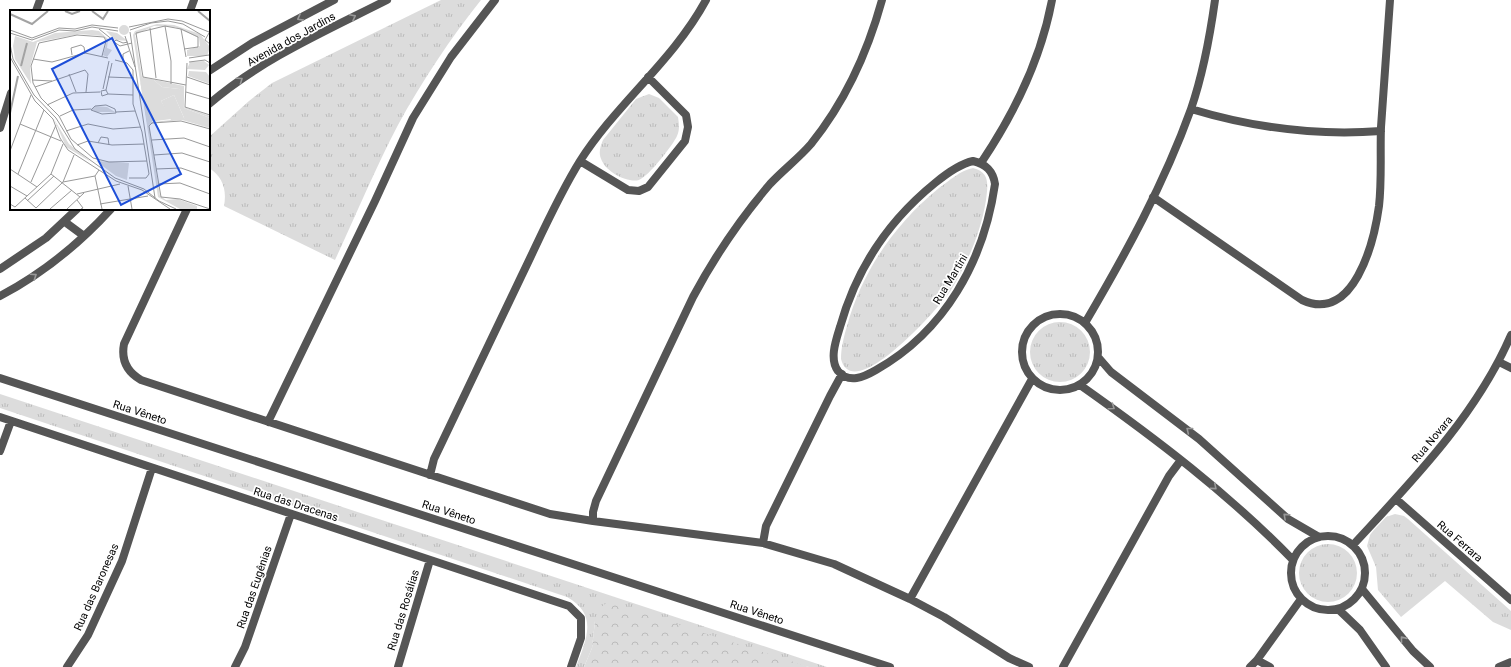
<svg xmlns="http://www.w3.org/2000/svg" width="1511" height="667" font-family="Roboto,sans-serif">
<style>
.grass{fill:url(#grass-tufts)}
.forest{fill:url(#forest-crowns)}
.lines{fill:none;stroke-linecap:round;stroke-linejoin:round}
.minor{stroke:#555;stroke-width:8}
.tertiary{stroke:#555;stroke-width:8}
.oneway{stroke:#999}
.labels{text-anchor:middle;stroke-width:3.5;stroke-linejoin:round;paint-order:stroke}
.street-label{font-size:11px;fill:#000;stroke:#fff}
.inset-river{fill:none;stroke:#a3a3a3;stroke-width:2}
.inset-road{fill:none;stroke:#999;stroke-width:1}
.view{fill:#1d4ed8;fill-opacity:0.15;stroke:#1d4ed8;stroke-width:2}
.inset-edge{fill:none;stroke:#000;stroke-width:2}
</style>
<defs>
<pattern id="grass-tufts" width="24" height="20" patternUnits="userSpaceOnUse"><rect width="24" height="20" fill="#dcdcdc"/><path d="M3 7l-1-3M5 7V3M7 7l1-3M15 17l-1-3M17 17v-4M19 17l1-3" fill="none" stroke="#bbb"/></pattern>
<pattern id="forest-crowns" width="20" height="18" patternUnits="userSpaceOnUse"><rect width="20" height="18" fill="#dcdcdc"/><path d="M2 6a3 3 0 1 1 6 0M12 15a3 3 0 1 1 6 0" fill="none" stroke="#bbb"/></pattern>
</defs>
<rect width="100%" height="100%" fill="#fff"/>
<!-- grass -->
<path class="grass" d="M 441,0 L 481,0 C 450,39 422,81 398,125 C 375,169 356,215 335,260 L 224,206 C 227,190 223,177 209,168 L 209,137 L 249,101 L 272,83 Z
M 649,94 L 659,98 L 678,117 C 679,124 680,129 677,136 C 673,145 648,177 639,180 C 627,183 607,172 602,161 C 598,154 600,147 603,140 L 636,99 Z
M 973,168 C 990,172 988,185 986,200 C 981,232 968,262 951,290 C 941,306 853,406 841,359 C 841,348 844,336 847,326 C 862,271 895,224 939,188 C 949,181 961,170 973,168 Z
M1030 352a30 30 0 1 1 60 0a30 30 0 1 1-60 0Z
M 0,394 L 827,667 L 809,667 L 595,621 L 592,648 L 584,667 L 576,667 C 586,640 599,615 567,597 L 0,408 Z
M 1395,514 L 1404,516 L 1408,519 L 1511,611 L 1511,630 L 1493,622 L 1445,581 L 1401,617 L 1378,590 L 1376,567 L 1367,546 L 1370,535 L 1373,531 L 1386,517 Z
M1299 573a29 29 0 1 1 58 0a29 29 0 1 1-58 0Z"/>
<!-- forest -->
<path class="forest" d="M 608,602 L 809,667 L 584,667 L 592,648 L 595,621 L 601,607 Z"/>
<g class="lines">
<!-- minor -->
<path class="minor" d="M 36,11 L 40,0
M 190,11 L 194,0
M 1191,109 C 1254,128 1315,136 1381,131
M 0,128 L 11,93
M 580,161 L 628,190 L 639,191 L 648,187 L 685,141 L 688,127 L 686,115 L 648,77
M 973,161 C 986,164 993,171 995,184 C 984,261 945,331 876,370 C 864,377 849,384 838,371 C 829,359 836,340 840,327 C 856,270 888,221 935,183 C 946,174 959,164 973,161 Z
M 981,163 C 1014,114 1041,59 1052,0
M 1153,197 L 1302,300 C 1354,324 1374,242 1379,206 C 1382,180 1380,153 1381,127 C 1384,85 1387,42 1390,0
M 187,209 L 124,344 C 121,360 127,372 141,380 L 550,514 L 593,521 L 763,543 L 834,564 L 910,599 L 944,617 L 1009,658 L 1029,667
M1022 352a38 38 0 1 1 76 0a38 38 0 1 1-76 0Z
M 1085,323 C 1125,255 1164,184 1191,109 C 1203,74 1210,36 1215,0
M 1098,357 L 1111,372 L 1199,439 L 1288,519 L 1319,537
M 1499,362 L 1511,368
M 1080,385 C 1155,438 1229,494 1293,560
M 0,417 L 569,606 L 581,618 L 581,638 L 571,667
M 268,422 L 375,201 L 413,118 L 451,57 L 495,0
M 0,451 L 11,421
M 430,475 L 434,459 C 463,398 492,337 521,277 C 540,238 557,198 580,161 C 617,103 673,61 706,0
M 1396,499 L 1511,600
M 593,521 L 593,512 L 596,501 L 693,297 C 715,256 740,219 770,184 C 783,170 799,158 811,144 C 844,103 868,51 882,0
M1291 573a37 37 0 1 1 74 0a37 37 0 1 1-74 0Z
M 763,543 L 766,526 L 830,396 L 842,374
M 1353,545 C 1412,481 1476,416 1511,335
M 1362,589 L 1413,651 L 1430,667
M 910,599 L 1032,379
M 1338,609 L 1360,630 L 1386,667
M 1257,660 L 1270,667
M 67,667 L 88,635 L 122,561 L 152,468
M 235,667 L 245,647 L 291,514
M 398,667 L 430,560
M 1063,667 L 1169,476 L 1181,460
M 1250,667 L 1257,660 L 1301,599
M 1499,667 L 1511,662"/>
<!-- tertiary -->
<path class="tertiary" d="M 209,71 L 252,43 L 334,0
M 209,104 C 261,59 326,31 387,0
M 65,222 L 84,236
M 0,269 L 46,238 L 77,209
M 0,296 C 42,274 79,244 111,209
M 0,378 L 890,667"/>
</g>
<!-- one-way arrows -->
<defs><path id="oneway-chevron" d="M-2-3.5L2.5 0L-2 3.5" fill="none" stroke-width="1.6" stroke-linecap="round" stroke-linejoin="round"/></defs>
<g class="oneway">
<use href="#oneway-chevron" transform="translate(353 17) rotate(-27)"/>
<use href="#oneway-chevron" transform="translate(300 18) rotate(152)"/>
<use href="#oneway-chevron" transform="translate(240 80) rotate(-35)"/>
<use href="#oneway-chevron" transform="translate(34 276) rotate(-34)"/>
<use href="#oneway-chevron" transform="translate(1112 407) rotate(35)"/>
<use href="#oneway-chevron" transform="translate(1189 430) rotate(-141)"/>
<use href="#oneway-chevron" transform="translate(1214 487) rotate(40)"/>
<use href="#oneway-chevron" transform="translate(1286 516) rotate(-138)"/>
<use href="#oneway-chevron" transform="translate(1403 639) rotate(-129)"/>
</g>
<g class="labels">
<!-- street labels -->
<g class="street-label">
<text transform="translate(291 39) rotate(-29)" y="4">Avenida dos Jardins</text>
<text transform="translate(950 279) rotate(-59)" y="4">Rua Martini</text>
<text transform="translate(140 412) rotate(18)" y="4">Rua Vêneto</text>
<text transform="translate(1432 439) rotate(-50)" y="4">Rua Novara</text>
<text transform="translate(296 504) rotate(18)" y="4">Rua das Dracenas</text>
<text transform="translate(449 512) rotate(18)" y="4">Rua Vêneto</text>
<text transform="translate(1460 541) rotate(41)" y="4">Rua Ferrara</text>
<text transform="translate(96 587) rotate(-66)" y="4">Rua das Baronesas</text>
<text transform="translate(254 587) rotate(-71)" y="4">Rua das Eugênias</text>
<text transform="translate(403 610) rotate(-73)" y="4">Rua das Rosálias</text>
<text transform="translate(757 612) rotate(18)" y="4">Rua Vêneto</text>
</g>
</g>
<!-- overview -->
<g transform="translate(10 10)">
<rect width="200" height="200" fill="#fff"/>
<path d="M 147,14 L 164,15 L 190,24 L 200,37 L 197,46 L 177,46 L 177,40 L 190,36 L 189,28 L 165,17 L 144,16 L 125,25 L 132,67 L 174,76 L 174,97 L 200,106 L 200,108 L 174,98 L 169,79 L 152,77 L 144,70 L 130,70 L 142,112 L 161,110 L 151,91 L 164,85 L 174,108 L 200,118 L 172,110 L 142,113 L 139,116 L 150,186 L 156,190 L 168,189 L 187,196 L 187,199 L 170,199 L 148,187 L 123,25 L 125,21 ZM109 20a5 5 0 1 1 10 0a5 5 0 1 1-10 0ZM 82,20 L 89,21 L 98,29 L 97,38 L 102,40 L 97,47 L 93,45 L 97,31 L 93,26 L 70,24 L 27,32 L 20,57 L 21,74 L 5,49 L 3,36 L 5,26 L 23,32 L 45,23 ZM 96,21 L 107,23 L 118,31 L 105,30 ZM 194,51 L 199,55 L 195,60 L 177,59 L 180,52 ZM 179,61 L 196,62 L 200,67 L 200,74 L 178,66 ZM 85,96 L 97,97 L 105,102 L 86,102 L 81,99 ZM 44,109 L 59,134 L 81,152 L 56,137 ZM 86,151 L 119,153 L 117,170 L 106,166 Z" fill="#dcdcdc"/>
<path d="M 130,70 L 144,70 L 152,77 L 169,79 L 172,83 L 174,98 L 200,108 L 200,118 L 175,110 L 164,85 L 151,91 L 162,109 L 137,112 Z" fill="#dcdcdc"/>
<path class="inset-river" d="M 55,1 L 62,4 L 70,1M 82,1 L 93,9 L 98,1M 188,1 L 200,11M 0,4 L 22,14 L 38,1M 11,56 L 17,33M 0,103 L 8,66"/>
<path class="inset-road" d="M 155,16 L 161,51 L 161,74M 119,17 L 158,9 L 172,11 L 199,22M 140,18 L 146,68M 89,19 L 104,31M 171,19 L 176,47M 0,20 L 22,28 L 49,18 L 65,19 L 82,15 L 108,18M 120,20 L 141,13 L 158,11 L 173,14 L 195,27M 120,22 L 145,188M 0,23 L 22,30 L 49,20 L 65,21 L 82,17 L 108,21M 199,23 L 195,30 L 200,34M 115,26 L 125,57M 118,32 L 113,33 L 106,30 L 104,32 L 110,36 L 122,33M 0,34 L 3,49 L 24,85 L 46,108 L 65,139 L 105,168 L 134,179 L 149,191 L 166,199M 174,39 L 188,37 L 188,27 L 171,19 L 155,16 L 126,23 L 133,67 L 176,75M 62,45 L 61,38 L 71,35 L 74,37 L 75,43M 92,46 L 96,31 L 94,27 L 67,25 L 29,33 L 21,56 L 23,73 L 31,88 L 49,106 L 61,129 L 83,148 L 99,152 L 137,151M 0,47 L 25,91 L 43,109 L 50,128 L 58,140 L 106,171 L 132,180 L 160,199M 179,48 L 199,45M 23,49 L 42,52 L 75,43 L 98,48M 105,50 L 117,53 L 123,60 L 123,94 L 132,122 L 139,164 L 136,168 L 119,168M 113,51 L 113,44 L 119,41M 179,52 L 195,50 L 200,53M 177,53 L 175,97 L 200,105M 59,64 L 66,82M 98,67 L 124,68M 177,67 L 200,75M 22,70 L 42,71M 25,77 L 75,60 L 78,64 L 76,82M 93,79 L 99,51M 96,80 L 91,81 L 92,86 L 98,84 L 96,80 L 102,53M 176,82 L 200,89M 98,84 L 123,85M 37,95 L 63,83 L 90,82M 96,95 L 105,99 L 106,103 L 92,104 L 81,100 L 85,96 ZM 106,102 L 125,101M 50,106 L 63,100 L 81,99M 10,114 L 51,131M 56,121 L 78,114 L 103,119 L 131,117M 142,130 L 174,128 L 200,137M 88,133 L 91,127 L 98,128 L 99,135M 67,135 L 78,131 L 102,135 L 134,134M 0,141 L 21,85M 144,145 L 172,143 L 200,152M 0,159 L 27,177M 146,159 L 171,158 L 200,168M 8,164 L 34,100M 41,164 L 70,187M 85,166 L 92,199M 21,172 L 46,115M 53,172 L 85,166 L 89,160M 148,174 L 170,173 L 200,184M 0,176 L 17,186M 118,176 L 122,199M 67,184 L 110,174M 15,188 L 26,198 L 53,172 L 64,145M 67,190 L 73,198 L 71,199M 17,191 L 44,166M 0,194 L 5,197 L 41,164 L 53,134M 90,194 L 138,186M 40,199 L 62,180M 57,199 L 74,183M 200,199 L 170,189 L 151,187 L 139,116 L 142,113 L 171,111 L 200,119"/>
<path class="view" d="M 102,28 L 171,164 L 111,195 L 42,59 Z"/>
<rect width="200" height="200" class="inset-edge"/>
</g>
</svg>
